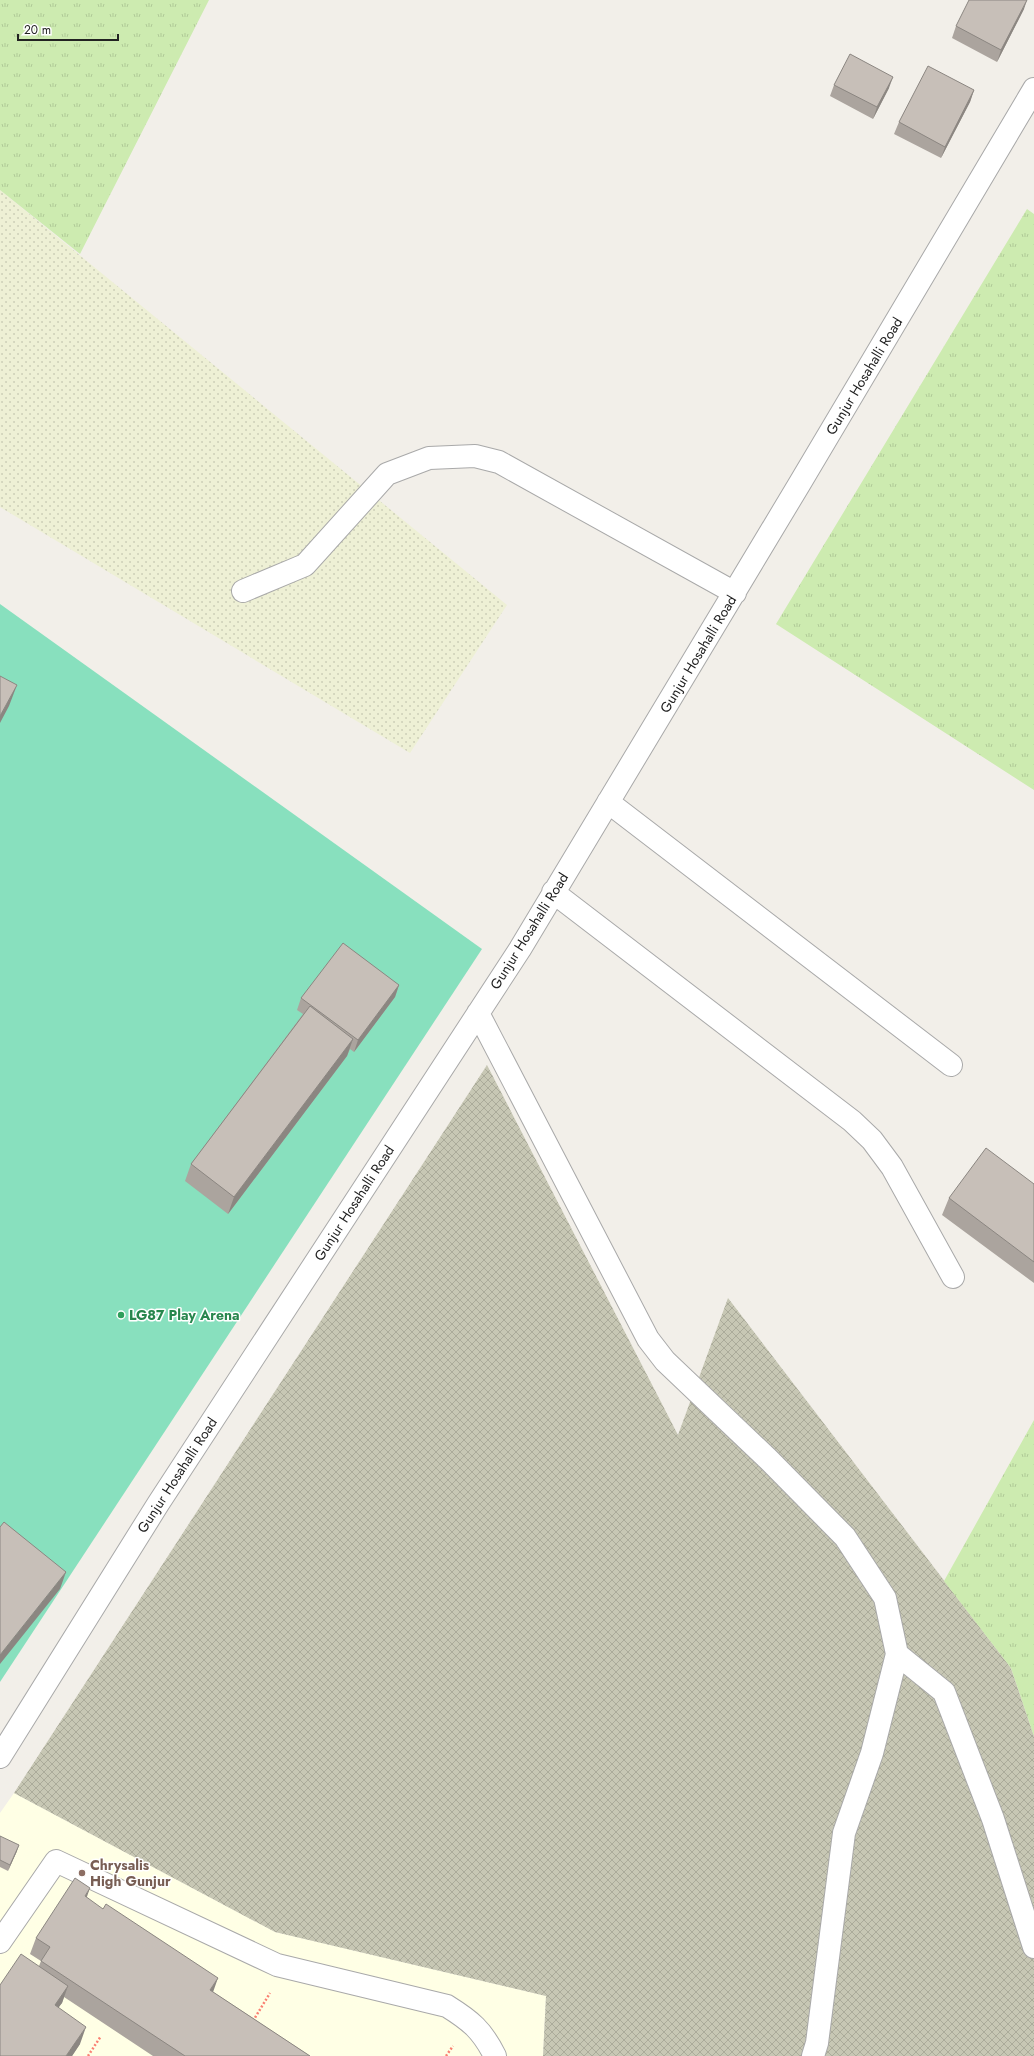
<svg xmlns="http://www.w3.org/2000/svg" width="1034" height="2056" font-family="Jost,sans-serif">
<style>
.education{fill:#ffffe5}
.construction{fill:url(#construction-cross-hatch)}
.farmland{fill:url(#farmland-dots)}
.grass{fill:url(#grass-tufts)}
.pitch{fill:#88e0be}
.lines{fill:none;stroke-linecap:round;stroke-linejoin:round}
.minor-casing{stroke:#a9a9a9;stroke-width:24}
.path{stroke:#fa8072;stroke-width:2.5;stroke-dasharray:2 2;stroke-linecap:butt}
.minor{stroke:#fff;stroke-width:22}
.wall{fill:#aba49e}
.shaded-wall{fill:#8b8681}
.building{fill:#c7bfb8;stroke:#8b8681}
.leisure-dot{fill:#2e9e5b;stroke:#fff;stroke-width:1.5}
.education-dot{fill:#8d6e63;stroke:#fff;stroke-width:1.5}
.labels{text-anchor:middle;stroke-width:3;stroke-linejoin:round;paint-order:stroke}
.street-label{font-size:14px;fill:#222;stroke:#fff}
.leisure-label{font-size:14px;font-weight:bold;fill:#27864d;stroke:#fff;text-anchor:start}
.education-label{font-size:14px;font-weight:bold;fill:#785e54;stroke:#fff;text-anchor:start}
</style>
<defs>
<pattern id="construction-cross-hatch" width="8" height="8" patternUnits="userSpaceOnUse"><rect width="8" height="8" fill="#c7c7b4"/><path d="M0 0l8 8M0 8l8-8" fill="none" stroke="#abab9a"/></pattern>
<pattern id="farmland-dots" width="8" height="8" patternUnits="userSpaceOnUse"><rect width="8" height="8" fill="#eef0d5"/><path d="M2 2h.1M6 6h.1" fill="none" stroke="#ccceb7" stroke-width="1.8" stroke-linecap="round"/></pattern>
<pattern id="grass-tufts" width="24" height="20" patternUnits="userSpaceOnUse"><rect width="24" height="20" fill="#cdebb0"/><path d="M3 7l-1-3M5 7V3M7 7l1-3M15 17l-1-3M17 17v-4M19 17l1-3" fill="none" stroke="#b0c997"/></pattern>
</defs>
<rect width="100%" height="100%" fill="#f2efe9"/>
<!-- education -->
<path class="education" d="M 14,1793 L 275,1932 L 546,1996 L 543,2056 L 0,2056 L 0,1813 Z"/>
<!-- construction -->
<path class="construction" d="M 487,1065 L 678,1435 L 728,1298 L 1011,1668 L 1034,1736 L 1034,2056 L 543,2056 L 546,1996 L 275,1932 L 14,1793 Z"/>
<!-- farmland -->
<path class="farmland" d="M 0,190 L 507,605 L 410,753 L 0,507 Z"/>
<!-- grass -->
<path class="grass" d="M 0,0 L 209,0 L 80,254 L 0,190 Z
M 1027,209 L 1034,214 L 1034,790 L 776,624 Z
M 1034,1420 L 1034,1736 L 1011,1668 L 944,1581 Z"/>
<!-- pitch -->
<path class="pitch" d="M 0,604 L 482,949 L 0,1682 Z"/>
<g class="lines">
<defs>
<path id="minor" d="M 243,591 L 305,565 L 387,474 L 429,458 L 475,456 L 499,462 L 735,593
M 608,802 L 951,1065
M 553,892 L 852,1121 L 872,1140 L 892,1167 L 953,1277
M 478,1013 L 648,1339 L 665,1361 L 768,1459 L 845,1537 L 885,1598 L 897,1654 L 872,1753 L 844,1833 L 817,2043 L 813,2056
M 897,1654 L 944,1692 L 993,1819 L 1034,1947
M 0,1757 L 158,1504 L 520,949 L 800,483 L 1034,89
M 0,1942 L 56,1861 L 277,1965 L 447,2006 C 471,2021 482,2030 495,2056"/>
</defs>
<!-- minor casing -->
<use href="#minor" class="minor-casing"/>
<!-- path -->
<path class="path" d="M 253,2021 L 270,1993
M 88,2056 L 101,2036
M 446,2056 L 453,2046"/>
<!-- minor -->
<use href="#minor" class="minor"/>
</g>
<!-- wall -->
<path class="wall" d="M 1024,9 L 997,62 L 952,38 L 956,26 Z
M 834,85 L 889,88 L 873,119 L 830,96 Z
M 974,90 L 970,102 L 941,158 L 894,134 L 899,122 Z
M 399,985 L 395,997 L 354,1052 L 350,1049 L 347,1056 L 228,1214 L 185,1181 L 191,1164 L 303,1014 L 297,1010 L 301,998 Z
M 1034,1184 L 1034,1283 L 942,1215 L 949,1198 Z
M 0,1836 L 17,1851 L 8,1871 L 0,1867 Z
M 87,1898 L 213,1992 L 310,2056 L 153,2056 L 64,1997 L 62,2003 L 58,2007 L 80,2044 L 72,2056 L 39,1966 L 41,1961 L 30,1954 L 36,1938 Z"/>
<!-- shaded-wall -->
<path class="shaded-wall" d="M 1027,0 L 1024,9 L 997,62 L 1001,50 Z
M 893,77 L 889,88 L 873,119 L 877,107 Z
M 974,90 L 970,102 L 941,158 L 945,147 Z
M 17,685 L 9,706 L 0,723 L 0,716 Z
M 399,985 L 395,997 L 354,1052 L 358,1040 Z
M 353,1039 L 347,1056 L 228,1214 L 234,1197 Z
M 66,1572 L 60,1589 L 0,1664 L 0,1655 Z
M 19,1845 L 17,1851 L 8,1871 L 10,1865 Z
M 90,1888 L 84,1905 L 85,1896 Z
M 218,1978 L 212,1995 L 210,1990 Z
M 68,1986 L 62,2003 L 48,2022 L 55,2005 Z
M 86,2027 L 80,2044 L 72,2056 L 66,2056 Z"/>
<!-- building -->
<path class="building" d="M 969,0 L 1027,0 L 1001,50 L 956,26 Z
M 850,54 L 893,77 L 877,107 L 834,85 Z
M 928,66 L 974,90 L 945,147 L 899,122 Z
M 0,676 L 17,685 L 0,716 Z
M 343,943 L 399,985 L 358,1040 L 301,998 Z
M 310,1006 L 353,1039 L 234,1197 L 191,1164 Z
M 986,1148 L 1034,1184 L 1034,1262 L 949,1198 Z
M 4,1522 L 66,1572 L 0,1655 L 0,1527 Z
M 0,1836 L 19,1845 L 10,1865 L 0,1860 Z
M 75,1878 L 90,1888 L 85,1896 L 103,1909 L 106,1904 L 218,1978 L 210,1990 L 310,2056 L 185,2056 L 41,1961 L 50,1947 L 36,1938 Z
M 21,1954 L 68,1986 L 55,2005 L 86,2027 L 66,2056 L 0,2056 L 0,1985 Z"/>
<!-- markers -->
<circle class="leisure-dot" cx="121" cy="1315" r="4"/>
<circle class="education-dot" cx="82" cy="1873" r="4"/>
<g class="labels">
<!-- street labels -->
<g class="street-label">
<text transform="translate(864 376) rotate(-59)" y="5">Gunjur Hosahalli Road</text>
<text transform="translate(698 654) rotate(-59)" y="5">Gunjur Hosahalli Road</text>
<text transform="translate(529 931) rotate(-58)" y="5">Gunjur Hosahalli Road</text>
<text transform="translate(354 1203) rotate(-57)" y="5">Gunjur Hosahalli Road</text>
<text transform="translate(177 1475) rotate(-57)" y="5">Gunjur Hosahalli Road</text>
</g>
<!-- leisure labels -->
<g class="leisure-label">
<text x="129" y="1320">LG87 Play Arena</text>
</g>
<!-- education labels -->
<g class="education-label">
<text x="90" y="1870">Chrysalis<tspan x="90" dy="16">High Gunjur</tspan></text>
</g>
</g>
<!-- scale -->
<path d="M18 34v6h100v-6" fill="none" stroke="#222222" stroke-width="2"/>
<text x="24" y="34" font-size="12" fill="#222222" stroke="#ffffff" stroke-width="3" paint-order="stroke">20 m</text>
</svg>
